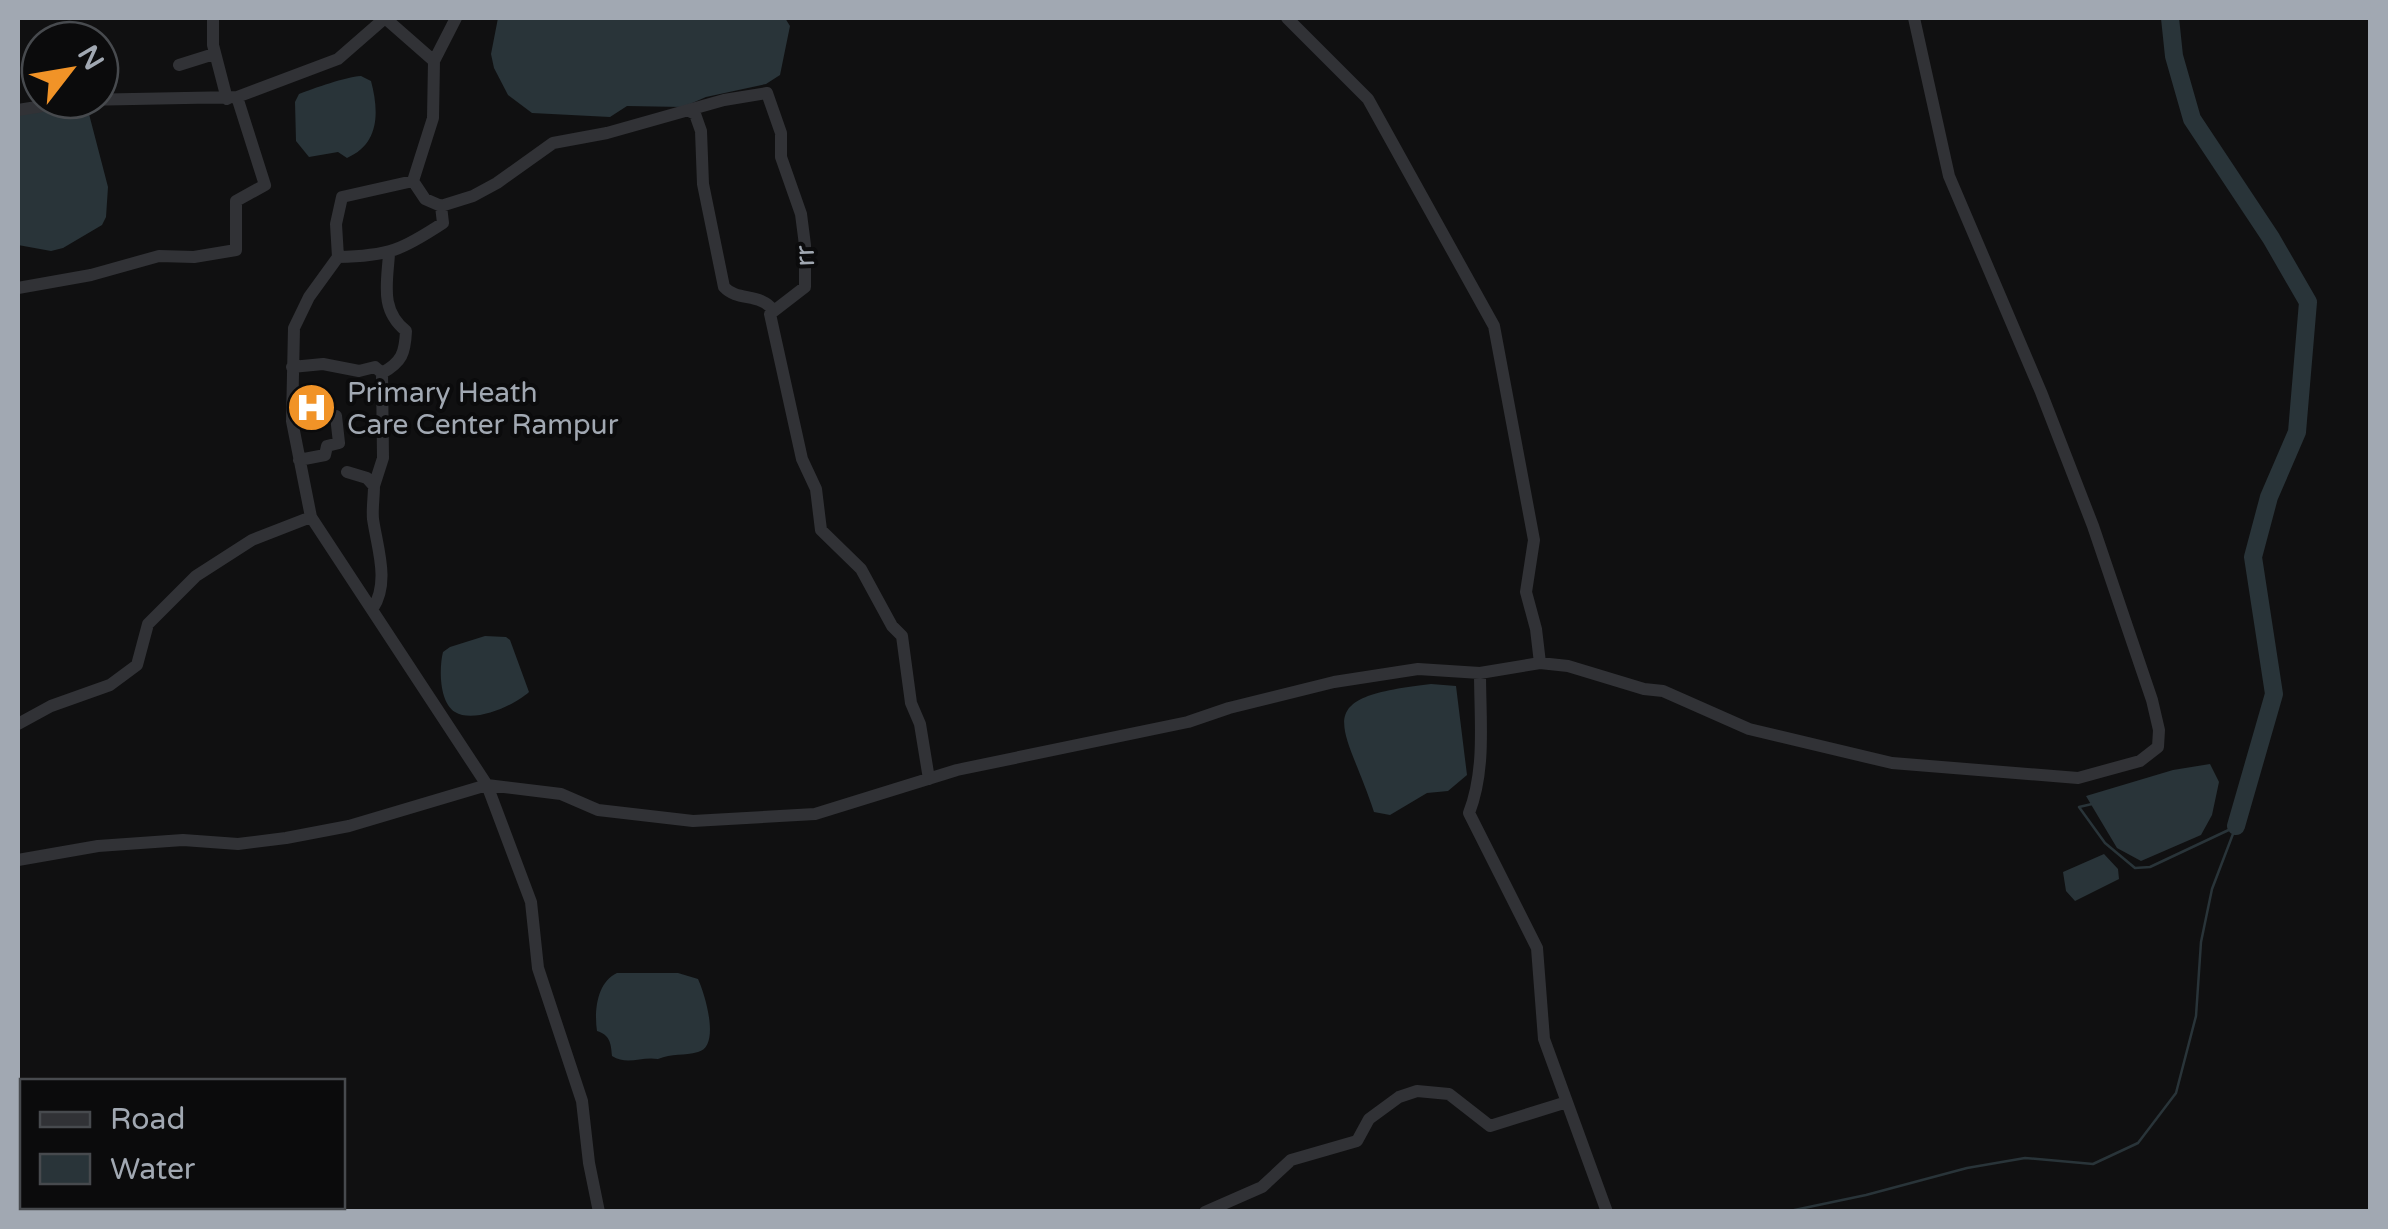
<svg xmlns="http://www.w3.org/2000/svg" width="2388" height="1229" font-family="'Varela Round',sans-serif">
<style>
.water{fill:#293439}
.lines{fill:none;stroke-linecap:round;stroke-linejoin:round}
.stream{stroke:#293439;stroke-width:2.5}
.river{stroke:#293439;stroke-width:18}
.minor{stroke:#313236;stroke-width:12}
.labels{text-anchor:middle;stroke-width:8;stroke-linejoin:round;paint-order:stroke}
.street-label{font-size:28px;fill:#a1a8b2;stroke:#0b0b0c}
.poi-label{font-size:28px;fill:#a1a8b2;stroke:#0b0b0c;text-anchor:start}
</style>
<rect width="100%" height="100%" fill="#101011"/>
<!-- water -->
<path class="water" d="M 498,18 L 785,18 L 790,26 L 780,75 L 766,84 L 706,97 L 683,107 L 627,106 L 610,117 L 532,113 L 508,95 L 494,68 L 491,54 Z
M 361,76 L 371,81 C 379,111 380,144 347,158 L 338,152 L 309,157 L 296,141 L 295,102 L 299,94 C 315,88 345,77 361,76 Z
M 80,105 L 89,114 L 108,187 L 106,217 L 102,225 L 63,248 L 51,251 L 18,245 L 18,114 Z
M 485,636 L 506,637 L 510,640 L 529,692 C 515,705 474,724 455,712 C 439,702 439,668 443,652 L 450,647 Z
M 1431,684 L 1456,686 L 1467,775 L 1448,791 L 1427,793 L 1390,815 L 1374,812 C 1345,723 1305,698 1431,684 Z
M 2210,764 L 2219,782 L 2212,815 L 2201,835 L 2141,861 L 2117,848 L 2086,796 L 2173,770 Z
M 2104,854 L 2118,869 L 2119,879 L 2075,901 L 2066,891 L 2063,872 Z
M 617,973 L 678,973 L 698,979 C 705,994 721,1047 698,1052 C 684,1056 672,1053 658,1059 C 641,1056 628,1066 612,1056 C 611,1043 610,1035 597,1031 C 594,1011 597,982 617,973 Z"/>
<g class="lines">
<!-- stream -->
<path class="stream" d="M 2092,804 L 2079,807 L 2105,843 L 2135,868 L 2150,867 L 2235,827
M 1785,1212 L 1866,1195 L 1967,1168 L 2025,1158 L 2093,1164 L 2138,1143 L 2176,1093 L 2196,1016 L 2201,942 L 2212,889 L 2236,826"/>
<!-- river -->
<path class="river" d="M 2170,18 L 2174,56 L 2192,119 L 2271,238 L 2308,302 L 2297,432 L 2269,497 L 2253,557 L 2274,694 L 2236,826"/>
<!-- minor -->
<path class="minor" d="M 213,18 L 213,45 L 227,99
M 385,18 L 434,61
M 456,18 L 434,61 L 433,118 L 413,181 L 342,197 L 336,224 L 338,257 L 309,297 L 294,328 L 292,421 L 311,517 L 487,785 L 531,902 L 538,968 L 582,1101 L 589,1163 L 599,1212
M 1287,18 L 1368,99 L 1494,326 L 1534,540 L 1526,592 L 1536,629 L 1540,663
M 179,65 L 214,54
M 18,110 L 81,100 L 237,97 L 338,59 L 385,18
M 689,111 L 695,114 L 701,131 L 703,184 L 724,287 C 738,302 760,292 774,311
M 413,181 L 425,199 L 441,206 L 473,196 L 497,183 L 553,143 L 607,133 L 724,100 L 767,93 L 781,133 L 781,157 L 801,214 L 805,245 L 805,287 L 770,314 L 802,459 L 816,489 L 821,530 L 861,569 L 892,626 L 902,636 L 911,703 L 920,724 L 929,779
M 338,257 C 389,256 402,250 443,223 L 441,206
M 18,288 L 91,275 L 159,256 L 194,257 L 236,250 L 236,201 L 265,185 L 237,97
M 292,367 L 323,364 L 359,371 L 375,367 L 382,373
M 299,460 L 325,455 L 327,446 L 339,443 L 336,416
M 347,472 L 367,478 L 374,486 L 383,458 L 382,373 C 402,362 405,353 406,331 C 380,310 387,284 389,254
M 373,608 C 390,582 377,547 373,519 C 372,508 374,497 374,486
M 1480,673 C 1480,720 1486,769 1469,813 L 1537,948 L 1544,1039 L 1607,1212
M 18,724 L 51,706 L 110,685 L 137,665 L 148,624 L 196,576 L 252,540 L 311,517
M 18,860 L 98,846 L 183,840 L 238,844 L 286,838 L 349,826 L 487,785 L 561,794 L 598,810 L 693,821 L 815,814 L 957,770 L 1188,722 L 1229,708 L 1334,682 L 1418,669 L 1480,673 L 1540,663 L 1568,666 L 1644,689 L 1663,691 L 1749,729 L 1892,763 L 2078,778 L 2140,761 L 2158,747 L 2159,730 L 2152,700 L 2093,526 L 2041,392 L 1949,176 L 1914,18
M 1205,1212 L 1262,1187 L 1291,1160 L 1357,1141 L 1369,1119 L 1399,1097 L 1417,1091 L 1449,1094 L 1490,1126 L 1567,1102"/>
</g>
<!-- icons -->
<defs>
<symbol id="hospital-disc" viewBox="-11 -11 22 22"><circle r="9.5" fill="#f19327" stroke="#0b0b0c"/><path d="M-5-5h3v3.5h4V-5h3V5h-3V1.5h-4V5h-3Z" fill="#fff"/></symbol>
</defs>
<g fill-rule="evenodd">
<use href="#hospital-disc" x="284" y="380" width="55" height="55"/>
</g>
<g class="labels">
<!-- street labels -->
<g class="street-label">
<text transform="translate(804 256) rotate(-92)" y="10">rr</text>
</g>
<!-- poi labels -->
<g class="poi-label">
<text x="347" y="402">Primary Heath<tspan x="347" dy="32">Care Center Rampur</tspan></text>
</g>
</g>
<!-- border -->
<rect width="2388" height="1229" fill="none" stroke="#a1a8b2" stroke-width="40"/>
<!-- legend -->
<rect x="20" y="1079" width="325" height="130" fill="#0b0b0c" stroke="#474a4e" stroke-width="2.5"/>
<rect x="40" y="1112" width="50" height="15" fill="#313236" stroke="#474a4e" stroke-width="2.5"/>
<text x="110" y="1129" font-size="30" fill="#a1a8b2">Road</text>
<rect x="40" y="1154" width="50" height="30" fill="#293439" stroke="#474a4e" stroke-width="2.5"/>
<text x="110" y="1179" font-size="30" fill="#a1a8b2">Water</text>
<!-- north arrow -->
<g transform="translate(70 70) rotate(59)"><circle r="48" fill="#0b0b0c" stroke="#474a4e" stroke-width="2.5"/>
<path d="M0-8L18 38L0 25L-18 38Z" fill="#f19327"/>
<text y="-15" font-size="28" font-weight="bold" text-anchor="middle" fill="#a1a8b2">N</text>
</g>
</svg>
